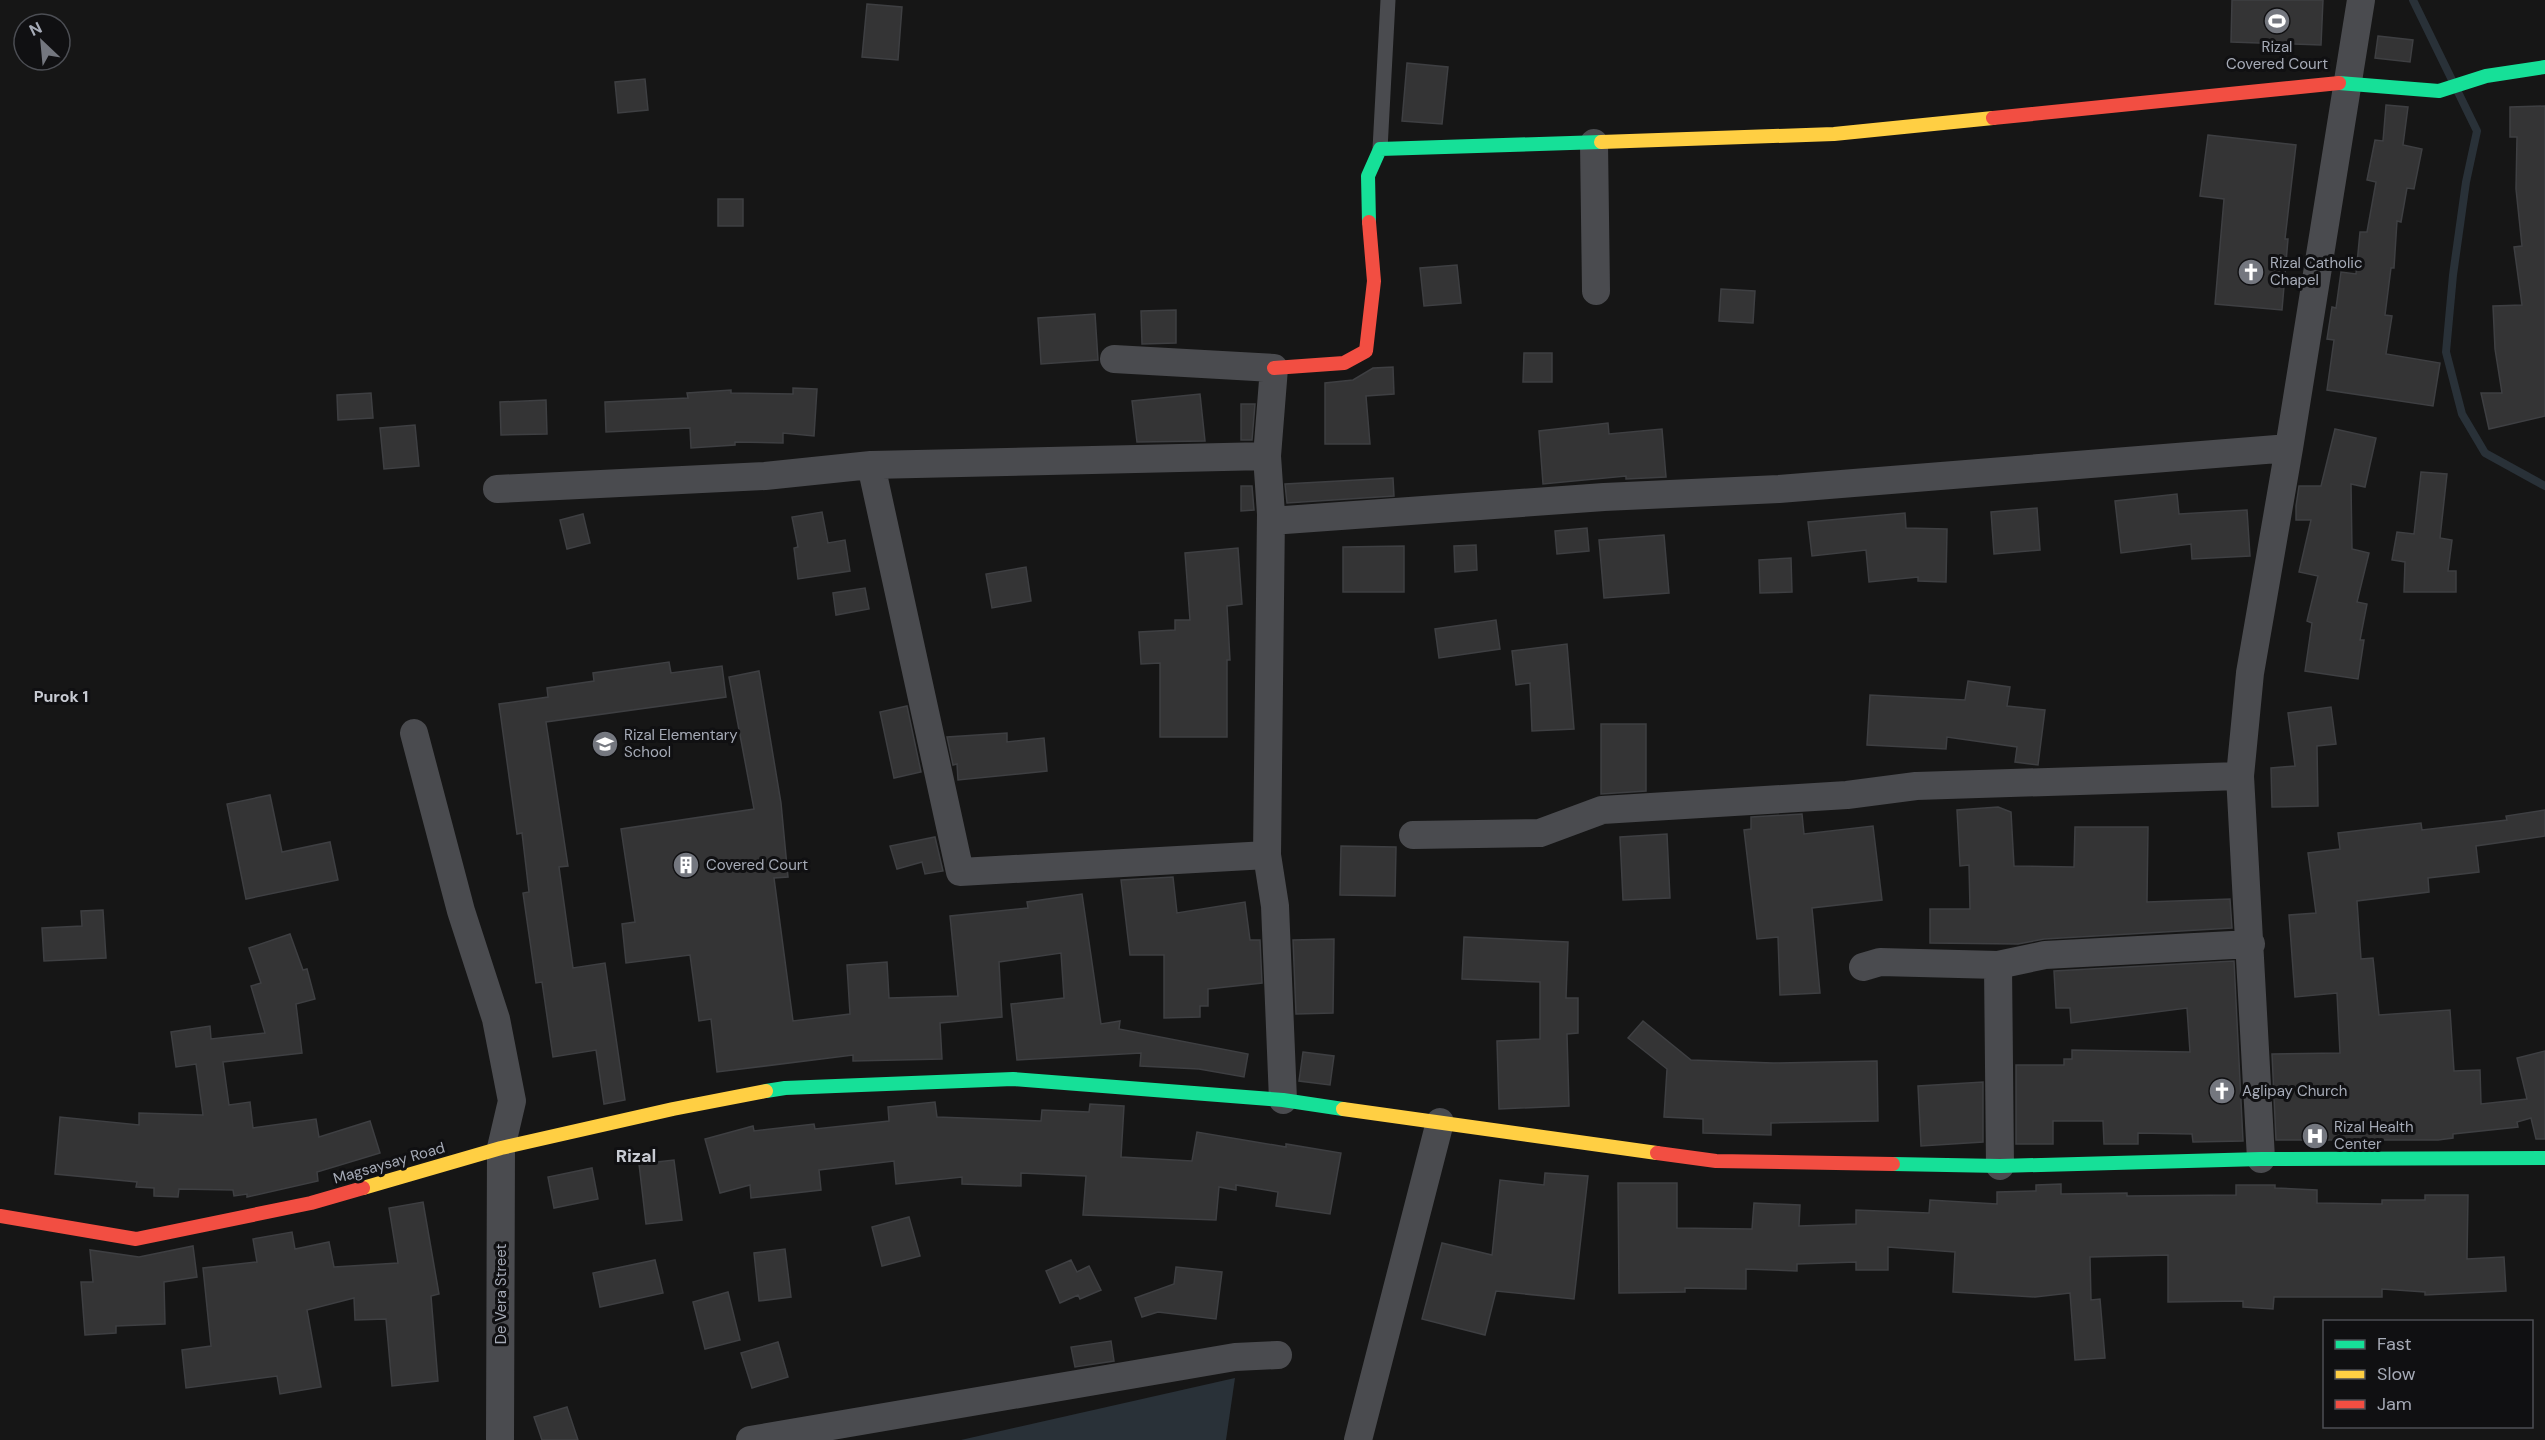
<svg xmlns="http://www.w3.org/2000/svg" width="2545" height="1440" font-family="'DM Sans',sans-serif">
<style>
.water{fill:#293138}
.lines{fill:none;stroke-linecap:round;stroke-linejoin:round}
.stream{stroke:#293138;stroke-width:8}
.building{fill:#343435;stroke:#3e3f42;stroke-width:1.5}
.lane{stroke:#4a4b4f;stroke-width:15}
.street{stroke:#4a4b4f;stroke-width:28}
.fast{stroke:#16e098;stroke-width:14}
.slow{stroke:#ffcf43;stroke-width:14}
.jam{stroke:#f24e42;stroke-width:14}
.labels{text-anchor:middle;stroke-width:6;stroke-linejoin:round;paint-order:stroke}
.poi-label{font-size:15px;fill:#a6abb7;stroke:#101012;text-anchor:start}
.street-label{font-size:15px;fill:#a6abb7;stroke:#101012}
.neighbourhood-label{font-size:16px;font-weight:bold;fill:#c8cbd3;stroke:#101012}
.quarter-label{font-size:18px;font-weight:bold;fill:#c8cbd3;stroke:#101012}
</style>
<rect width="100%" height="100%" fill="#161616"/>
<!-- water -->
<path class="water" d="M 1235,1378 L 1226,1440 L 961,1440 Z"/>
<g class="lines">
<!-- stream -->
<path class="stream" d="M 2413,0 L 2452,80
M 2458,92 L 2477,131 L 2466,182 L 2453,275 L 2446,352 L 2462,414 L 2485,453 L 2545,486"/>
</g>
<!-- building -->
<path class="building" d="M 2232,0 L 2323,0 L 2321,45 L 2231,42 Z
M 867,4 L 902,7 L 898,60 L 862,57 Z
M 2378,36 L 2413,40 L 2410,62 L 2375,58 Z
M 1407,63 L 1448,67 L 1442,124 L 1402,121 Z
M 645,79 L 648,110 L 618,113 L 615,82 Z
M 2386,105 L 2408,107 L 2403,145 L 2422,149 L 2414,189 L 2407,188 L 2401,222 L 2397,221 L 2394,268 L 2391,268 L 2385,315 L 2392,316 L 2386,354 L 2440,363 L 2433,406 L 2327,390 L 2334,340 L 2327,339 L 2332,307 L 2336,308 L 2341,272 L 2356,274 L 2360,232 L 2367,232 L 2376,182 L 2367,180 L 2375,140 L 2383,141 Z
M 2545,106 L 2545,416 L 2489,429 L 2481,393 L 2502,393 L 2495,349 L 2493,306 L 2522,305 L 2514,247 L 2522,246 L 2516,189 L 2517,137 L 2510,137 L 2510,107 Z
M 2208,135 L 2296,145 L 2285,239 L 2288,239 L 2282,310 L 2215,304 L 2224,199 L 2200,196 Z
M 718,199 L 743,199 L 743,226 L 718,226 Z
M 1457,265 L 1461,303 L 1424,306 L 1420,268 Z
M 1721,289 L 1755,291 L 1753,323 L 1719,321 Z
M 1176,310 L 1176,343 L 1142,344 L 1141,311 Z
M 1095,314 L 1098,360 L 1041,364 L 1038,318 Z
M 1524,353 L 1552,353 L 1552,382 L 1523,382 Z
M 1393,367 L 1394,394 L 1366,396 L 1370,444 L 1325,444 L 1325,383 L 1353,380 L 1373,368 Z
M 793,388 L 817,389 L 814,436 L 783,433 L 783,443 L 735,442 L 735,445 L 691,448 L 690,428 L 606,432 L 605,402 L 688,398 L 687,393 L 731,390 L 731,393 L 793,394 Z
M 371,393 L 373,418 L 338,420 L 337,395 Z
M 1200,394 L 1205,441 L 1137,442 L 1132,401 Z
M 546,400 L 547,434 L 501,435 L 500,402 Z
M 1241,404 L 1255,404 L 1252,440 L 1241,440 Z
M 1608,423 L 1609,434 L 1662,429 L 1666,477 L 1626,479 L 1626,476 L 1543,484 L 1539,431 Z
M 415,425 L 419,466 L 384,469 L 380,428 Z
M 2335,429 L 2376,438 L 2365,487 L 2351,484 L 2352,549 L 2369,553 L 2357,602 L 2367,604 L 2360,640 L 2364,640 L 2358,679 L 2305,671 L 2312,623 L 2307,621 L 2318,576 L 2299,572 L 2311,520 L 2296,520 L 2296,506 L 2299,486 L 2321,486 Z
M 2421,472 L 2447,474 L 2440,538 L 2452,540 L 2448,571 L 2456,571 L 2456,592 L 2404,592 L 2405,562 L 2392,560 L 2397,532 L 2414,534 Z
M 1393,478 L 1394,496 L 1287,503 L 1285,484 Z
M 1241,486 L 1252,486 L 1254,510 L 1241,511 Z
M 2177,494 L 2179,514 L 2247,510 L 2250,556 L 2192,559 L 2191,544 L 2121,553 L 2115,501 Z
M 2037,508 L 2040,550 L 1994,554 L 1991,512 Z
M 822,512 L 828,543 L 845,540 L 850,571 L 798,579 L 794,548 L 798,547 L 792,517 Z
M 1905,513 L 1906,528 L 1947,529 L 1946,582 L 1918,581 L 1918,577 L 1869,582 L 1866,550 L 1812,556 L 1808,522 Z
M 583,514 L 590,543 L 567,549 L 560,520 Z
M 1587,528 L 1589,551 L 1557,554 L 1555,531 Z
M 1664,535 L 1669,593 L 1604,598 L 1599,540 Z
M 1476,545 L 1477,570 L 1455,572 L 1454,546 Z
M 1404,546 L 1404,592 L 1343,592 L 1343,547 Z
M 1238,548 L 1242,604 L 1227,606 L 1230,660 L 1227,660 L 1227,737 L 1160,737 L 1160,663 L 1141,664 L 1139,632 L 1175,630 L 1175,620 L 1190,620 L 1185,553 Z
M 1791,558 L 1792,592 L 1760,593 L 1759,560 Z
M 1026,567 L 1031,601 L 992,608 L 986,574 Z
M 865,588 L 869,609 L 836,615 L 833,593 Z
M 1496,620 L 1500,649 L 1439,658 L 1435,629 Z
M 1567,644 L 1574,729 L 1532,731 L 1530,683 L 1516,685 L 1512,651 Z
M 669,662 L 671,673 L 722,666 L 726,697 L 546,722 L 568,866 L 559,867 L 573,968 L 605,963 L 625,1100 L 604,1104 L 596,1050 L 553,1057 L 542,982 L 536,983 L 523,893 L 529,892 L 522,833 L 517,834 L 499,704 L 548,697 L 547,688 L 594,681 L 593,673 Z
M 759,671 L 781,803 L 788,877 L 774,878 L 793,1021 L 850,1014 L 847,965 L 887,962 L 889,998 L 958,996 L 950,916 L 1028,908 L 1027,902 L 1082,894 L 1101,1024 L 1120,1021 L 1119,1029 L 1248,1054 L 1244,1077 L 1199,1069 L 1140,1066 L 1141,1053 L 1017,1060 L 1011,1004 L 1064,998 L 1061,953 L 999,962 L 1002,1017 L 940,1023 L 942,1059 L 853,1061 L 853,1055 L 717,1072 L 711,1019 L 699,1021 L 690,955 L 626,963 L 622,924 L 635,922 L 621,829 L 754,809 L 729,677 Z
M 1968,681 L 2010,687 L 2007,706 L 2045,710 L 2038,765 L 2015,762 L 2017,747 L 1947,737 L 1946,749 L 1867,745 L 1870,695 L 1965,700 Z
M 907,706 L 921,772 L 894,778 L 880,712 Z
M 2331,707 L 2336,744 L 2317,746 L 2318,806 L 2272,807 L 2271,768 L 2295,766 L 2288,713 Z
M 1601,724 L 1646,724 L 1646,791 L 1601,794 Z
M 1007,733 L 1007,742 L 1044,738 L 1047,771 L 958,780 L 957,764 L 953,765 L 947,737 Z
M 270,795 L 282,852 L 330,842 L 338,880 L 246,899 L 227,804 Z
M 1998,807 L 2011,812 L 2014,866 L 2074,867 L 2075,827 L 2148,827 L 2147,902 L 2230,899 L 2232,928 L 2044,939 L 2018,944 L 1930,943 L 1930,909 L 1970,909 L 1969,865 L 1960,866 L 1957,810 Z
M 2545,810 L 2545,836 L 2476,846 L 2479,872 L 2428,878 L 2429,892 L 2357,901 L 2361,959 L 2373,958 L 2379,1015 L 2450,1010 L 2454,1071 L 2480,1070 L 2481,1104 L 2527,1099 L 2517,1058 L 2545,1051 L 2545,1139 L 2536,1139 L 2531,1118 L 2517,1122 L 2518,1127 L 2453,1134 L 2453,1138 L 2438,1140 L 2276,1140 L 2272,1054 L 2340,1053 L 2337,993 L 2295,997 L 2289,915 L 2316,913 L 2308,853 L 2340,849 L 2338,833 L 2421,823 L 2422,830 L 2507,820 L 2506,816 Z
M 1802,814 L 1804,834 L 1873,826 L 1882,900 L 1812,908 L 1820,993 L 1780,995 L 1778,937 L 1757,939 L 1744,830 L 1751,829 L 1751,817 Z
M 1667,834 L 1670,898 L 1623,900 L 1620,837 Z
M 935,837 L 943,871 L 925,874 L 922,862 L 897,869 L 890,846 Z
M 1341,846 L 1396,847 L 1395,896 L 1340,895 Z
M 1173,877 L 1177,913 L 1245,902 L 1250,940 L 1260,940 L 1262,983 L 1208,989 L 1208,1006 L 1200,1006 L 1200,1017 L 1164,1018 L 1164,955 L 1130,955 L 1121,880 Z
M 103,910 L 106,958 L 44,961 L 42,928 L 82,926 L 81,911 Z
M 290,934 L 303,970 L 307,969 L 315,999 L 296,1004 L 302,1053 L 223,1062 L 229,1105 L 250,1102 L 253,1128 L 316,1119 L 319,1137 L 370,1121 L 380,1153 L 317,1172 L 318,1181 L 247,1197 L 247,1194 L 234,1196 L 233,1190 L 179,1189 L 178,1197 L 154,1196 L 154,1188 L 136,1187 L 137,1182 L 55,1174 L 60,1117 L 139,1125 L 139,1113 L 203,1115 L 196,1064 L 176,1067 L 171,1032 L 210,1026 L 211,1039 L 265,1033 L 251,986 L 261,983 L 249,948 Z
M 1464,937 L 1568,942 L 1566,998 L 1578,998 L 1578,1033 L 1567,1034 L 1569,1106 L 1499,1109 L 1497,1041 L 1540,1039 L 1540,982 L 1462,979 Z
M 1334,939 L 1333,1013 L 1296,1014 L 1293,940 Z
M 2234,961 L 2243,1141 L 2193,1142 L 2192,1134 L 2138,1133 L 2138,1144 L 2104,1144 L 2103,1121 L 2053,1121 L 2053,1144 L 2016,1144 L 2016,1065 L 2064,1065 L 2064,1059 L 2072,1059 L 2072,1050 L 2190,1052 L 2187,1008 L 2071,1023 L 2070,1008 L 2056,1008 L 2054,971 Z
M 1643,1021 L 1691,1060 L 1773,1063 L 1877,1061 L 1878,1121 L 1771,1123 L 1771,1135 L 1703,1133 L 1703,1119 L 1664,1117 L 1667,1069 L 1628,1038 Z
M 1303,1052 L 1334,1056 L 1330,1085 L 1299,1081 Z
M 1983,1082 L 1983,1142 L 1921,1146 L 1918,1086 Z
M 935,1102 L 937,1117 L 1041,1121 L 1042,1110 L 1089,1112 L 1090,1104 L 1124,1106 L 1121,1157 L 1192,1161 L 1197,1132 L 1286,1147 L 1286,1144 L 1341,1153 L 1330,1214 L 1276,1206 L 1278,1192 L 1236,1185 L 1236,1190 L 1219,1187 L 1216,1220 L 1083,1215 L 1086,1176 L 1021,1173 L 1021,1186 L 962,1184 L 962,1177 L 896,1184 L 894,1161 L 819,1170 L 821,1190 L 751,1198 L 750,1185 L 720,1193 L 705,1139 L 753,1126 L 754,1131 L 814,1124 L 815,1129 L 889,1121 L 888,1107 Z
M 674,1160 L 682,1220 L 646,1224 L 639,1164 Z
M 592,1168 L 598,1199 L 554,1208 L 548,1177 Z
M 1545,1173 L 1588,1176 L 1574,1299 L 1496,1291 L 1485,1335 L 1422,1319 L 1442,1243 L 1492,1255 L 1500,1180 L 1544,1185 Z
M 1618,1183 L 1677,1183 L 1677,1228 L 1752,1229 L 1754,1203 L 1800,1205 L 1799,1226 L 1856,1224 L 1856,1210 L 1929,1213 L 1930,1200 L 1997,1204 L 1997,1192 L 2036,1191 L 2036,1185 L 2061,1184 L 2061,1194 L 2127,1193 L 2127,1196 L 2236,1195 L 2236,1185 L 2275,1185 L 2275,1188 L 2317,1190 L 2317,1203 L 2382,1204 L 2382,1200 L 2425,1200 L 2425,1195 L 2468,1195 L 2467,1259 L 2504,1257 L 2506,1291 L 2425,1295 L 2425,1292 L 2382,1289 L 2382,1297 L 2274,1297 L 2273,1309 L 2243,1307 L 2243,1301 L 2168,1302 L 2168,1255 L 2090,1257 L 2091,1300 L 2100,1299 L 2105,1358 L 2075,1360 L 2070,1293 L 2035,1297 L 1953,1292 L 1955,1252 L 1888,1247 L 1888,1270 L 1856,1270 L 1856,1262 L 1797,1264 L 1797,1271 L 1746,1269 L 1746,1289 L 1685,1288 L 1685,1292 L 1619,1293 Z
M 423,1202 L 439,1294 L 431,1296 L 438,1381 L 392,1386 L 386,1319 L 355,1320 L 354,1298 L 307,1310 L 321,1387 L 280,1394 L 277,1376 L 186,1388 L 182,1350 L 211,1346 L 203,1268 L 257,1262 L 253,1239 L 292,1232 L 295,1249 L 329,1242 L 334,1267 L 398,1263 L 389,1208 Z
M 909,1217 L 920,1256 L 882,1266 L 872,1227 Z
M 193,1246 L 197,1277 L 164,1282 L 165,1324 L 116,1326 L 116,1333 L 85,1335 L 81,1282 L 93,1282 L 90,1250 L 139,1257 Z
M 785,1249 L 791,1297 L 759,1301 L 754,1253 Z
M 655,1260 L 663,1293 L 600,1307 L 593,1273 Z
M 1071,1260 L 1077,1272 L 1089,1266 L 1101,1290 L 1080,1299 L 1078,1295 L 1060,1303 L 1046,1271 Z
M 1176,1267 L 1222,1272 L 1216,1319 L 1158,1312 L 1142,1317 L 1135,1298 L 1174,1284 Z
M 728,1292 L 740,1340 L 705,1349 L 693,1302 Z
M 1111,1341 L 1114,1361 L 1075,1367 L 1071,1347 Z
M 778,1342 L 788,1377 L 752,1388 L 741,1353 Z
M 567,1407 L 578,1440 L 542,1440 L 534,1417 Z"/>
<g class="lines">
<!-- lane -->
<path class="lane" d="M 1380,149 L 1388,0"/>
<!-- street -->
<path class="street" d="M 1594,143 L 1596,291
M 1114,359 L 1274,368 L 1267,456 L 1271,514 L 1267,855 L 1275,906 L 1283,1100
M 871,465 L 960,872 L 1267,855
M 497,489 L 765,476 L 871,465 L 1267,456
M 1271,521 L 1604,497 L 1779,489 L 2289,448
M 414,733 L 461,911 L 496,1019 L 512,1101 L 501,1148 L 500,1440
M 1413,835 L 1540,833 L 1602,810 L 1847,795 L 1916,786 L 2240,776
M 1998,965 L 2000,1166
M 1863,967 L 1880,962 L 1998,965 L 2045,955 L 2251,944
M 2261,1159 L 2240,776 L 2250,673 L 2289,448 L 2361,0
M 750,1440 L 1235,1357 L 1278,1355
M 1358,1440 L 1440,1122"/>
<!-- fast -->
<path class="fast" d="M 2339,83 L 2439,91 L 2486,76 L 2545,67
M 1369,222 L 1368,176 L 1380,149 L 1601,142
M 766,1091 L 785,1088 L 1013,1079 L 1283,1100 L 1343,1109
M 1893,1164 L 2000,1166 L 2261,1159 L 2545,1158"/>
<!-- slow -->
<path class="slow" d="M 1601,142 L 1834,134 L 1993,118
M 1343,1109 L 1657,1153
M 363,1188 L 501,1148 L 673,1109 L 766,1091"/>
<!-- jam -->
<path class="jam" d="M 1993,118 L 2339,83
M 1274,368 L 1344,363 L 1366,351 L 1374,281 L 1369,222
M 1657,1153 L 1716,1161 L 1893,1164
M 0,1216 L 136,1239 L 311,1203 L 363,1188"/>
</g>
<!-- icons -->
<defs>
<symbol id="stadium-disc" viewBox="-11 -11 22 22"><circle r="9.5" fill="#74777f" stroke="#101012"/><path d="M0-5a6.5 5 0 1 0 0 10a6.5 5 0 1 0 0-10ZM-3.5-1.8h7v3.6h-7Z" fill="#fff"/></symbol>
<symbol id="church-disc" viewBox="-11 -11 22 22"><circle r="9.5" fill="#74777f" stroke="#101012"/><path d="M-1.2-6h2.4v3.5h3.3v2.4h-3.3V6h-2.4V-.1h-3.3v-2.4h3.3Z" fill="#fff"/></symbol>
<symbol id="school-disc" viewBox="-11 -11 22 22"><circle r="9.5" fill="#74777f" stroke="#101012"/><path d="M0-5L7-2L0 1L-7-2ZM-4 1L0 2.5L4 1V4Q0 6-4 4Z" fill="#fff"/></symbol>
<symbol id="building-disc" viewBox="-11 -11 22 22"><circle r="9.5" fill="#74777f" stroke="#101012"/><path d="M-4-6H4V6H1V3H-1V6H-4ZM-2.5-4.3h1.7v1.8h-1.7ZM.8-4.3h1.7v1.8H.8ZM-2.5-1h1.7V.8h-1.7ZM.8-1h1.7V.8H.8Z" fill="#fff"/></symbol>
<symbol id="hospital-disc" viewBox="-11 -11 22 22"><circle r="9.5" fill="#74777f" stroke="#101012"/><path d="M-5-5h3v3.5h4V-5h3V5h-3V1.5h-4V5h-3Z" fill="#fff"/></symbol>
</defs>
<g fill-rule="evenodd">
<use href="#stadium-disc" x="2262" y="6" width="30" height="30"/>
<use href="#church-disc" x="2236" y="257" width="30" height="30"/>
<use href="#school-disc" x="590" y="729" width="30" height="30"/>
<use href="#building-disc" x="671" y="850" width="30" height="30"/>
<use href="#church-disc" x="2207" y="1076" width="30" height="30"/>
<use href="#hospital-disc" x="2300" y="1121" width="30" height="30"/>
</g>
<g class="labels">
<!-- poi labels -->
<g class="poi-label">
<text x="2277" y="52" text-anchor="middle">Rizal<tspan x="2277" dy="17">Covered Court</tspan></text>
<text x="2270" y="268">Rizal Catholic<tspan x="2270" dy="17">Chapel</tspan></text>
<text x="624" y="740">Rizal Elementary<tspan x="624" dy="17">School</tspan></text>
<text x="706" y="870">Covered Court</text>
<text x="2242" y="1096">Aglipay Church</text>
<text x="2334" y="1132">Rizal Health<tspan x="2334" dy="17">Center</tspan></text>
</g>
<!-- street labels -->
<g class="street-label">
<text transform="translate(389 1163) rotate(-16)" y="5">Magsaysay Road</text>
<text transform="translate(501 1294) rotate(-90)" y="5">De Vera Street</text>
</g>
<!-- neighbourhood labels -->
<g class="neighbourhood-label">
<text x="61" y="702">Purok 1</text>
</g>
<!-- quarter labels -->
<g class="quarter-label">
<text x="636" y="1162">Rizal</text>
</g>
</g>
<!-- legend -->
<rect x="2323" y="1320" width="210" height="108" fill="#101012" stroke="#4c4e54" stroke-width="1.5"/>
<rect x="2335" y="1340" width="30" height="9" fill="#16e098" stroke="#4c4e54" stroke-width="1.5"/>
<text x="2377" y="1350" font-size="18" fill="#a6abb7">Fast</text>
<rect x="2335" y="1370" width="30" height="9" fill="#ffcf43" stroke="#4c4e54" stroke-width="1.5"/>
<text x="2377" y="1380" font-size="18" fill="#a6abb7">Slow</text>
<rect x="2335" y="1400" width="30" height="9" fill="#f24e42" stroke="#4c4e54" stroke-width="1.5"/>
<text x="2377" y="1410" font-size="18" fill="#a6abb7">Jam</text>
<!-- north arrow -->
<g transform="translate(42 42) rotate(334)"><circle r="28" fill="#101012" stroke="#4c4e54" stroke-width="1.5"/>
<path d="M0-4.5L10 22L0 15L-10 22Z" fill="#74777f"/>
<text y="-9" font-size="16" font-weight="bold" text-anchor="middle" fill="#a6abb7">N</text>
</g>
</svg>
